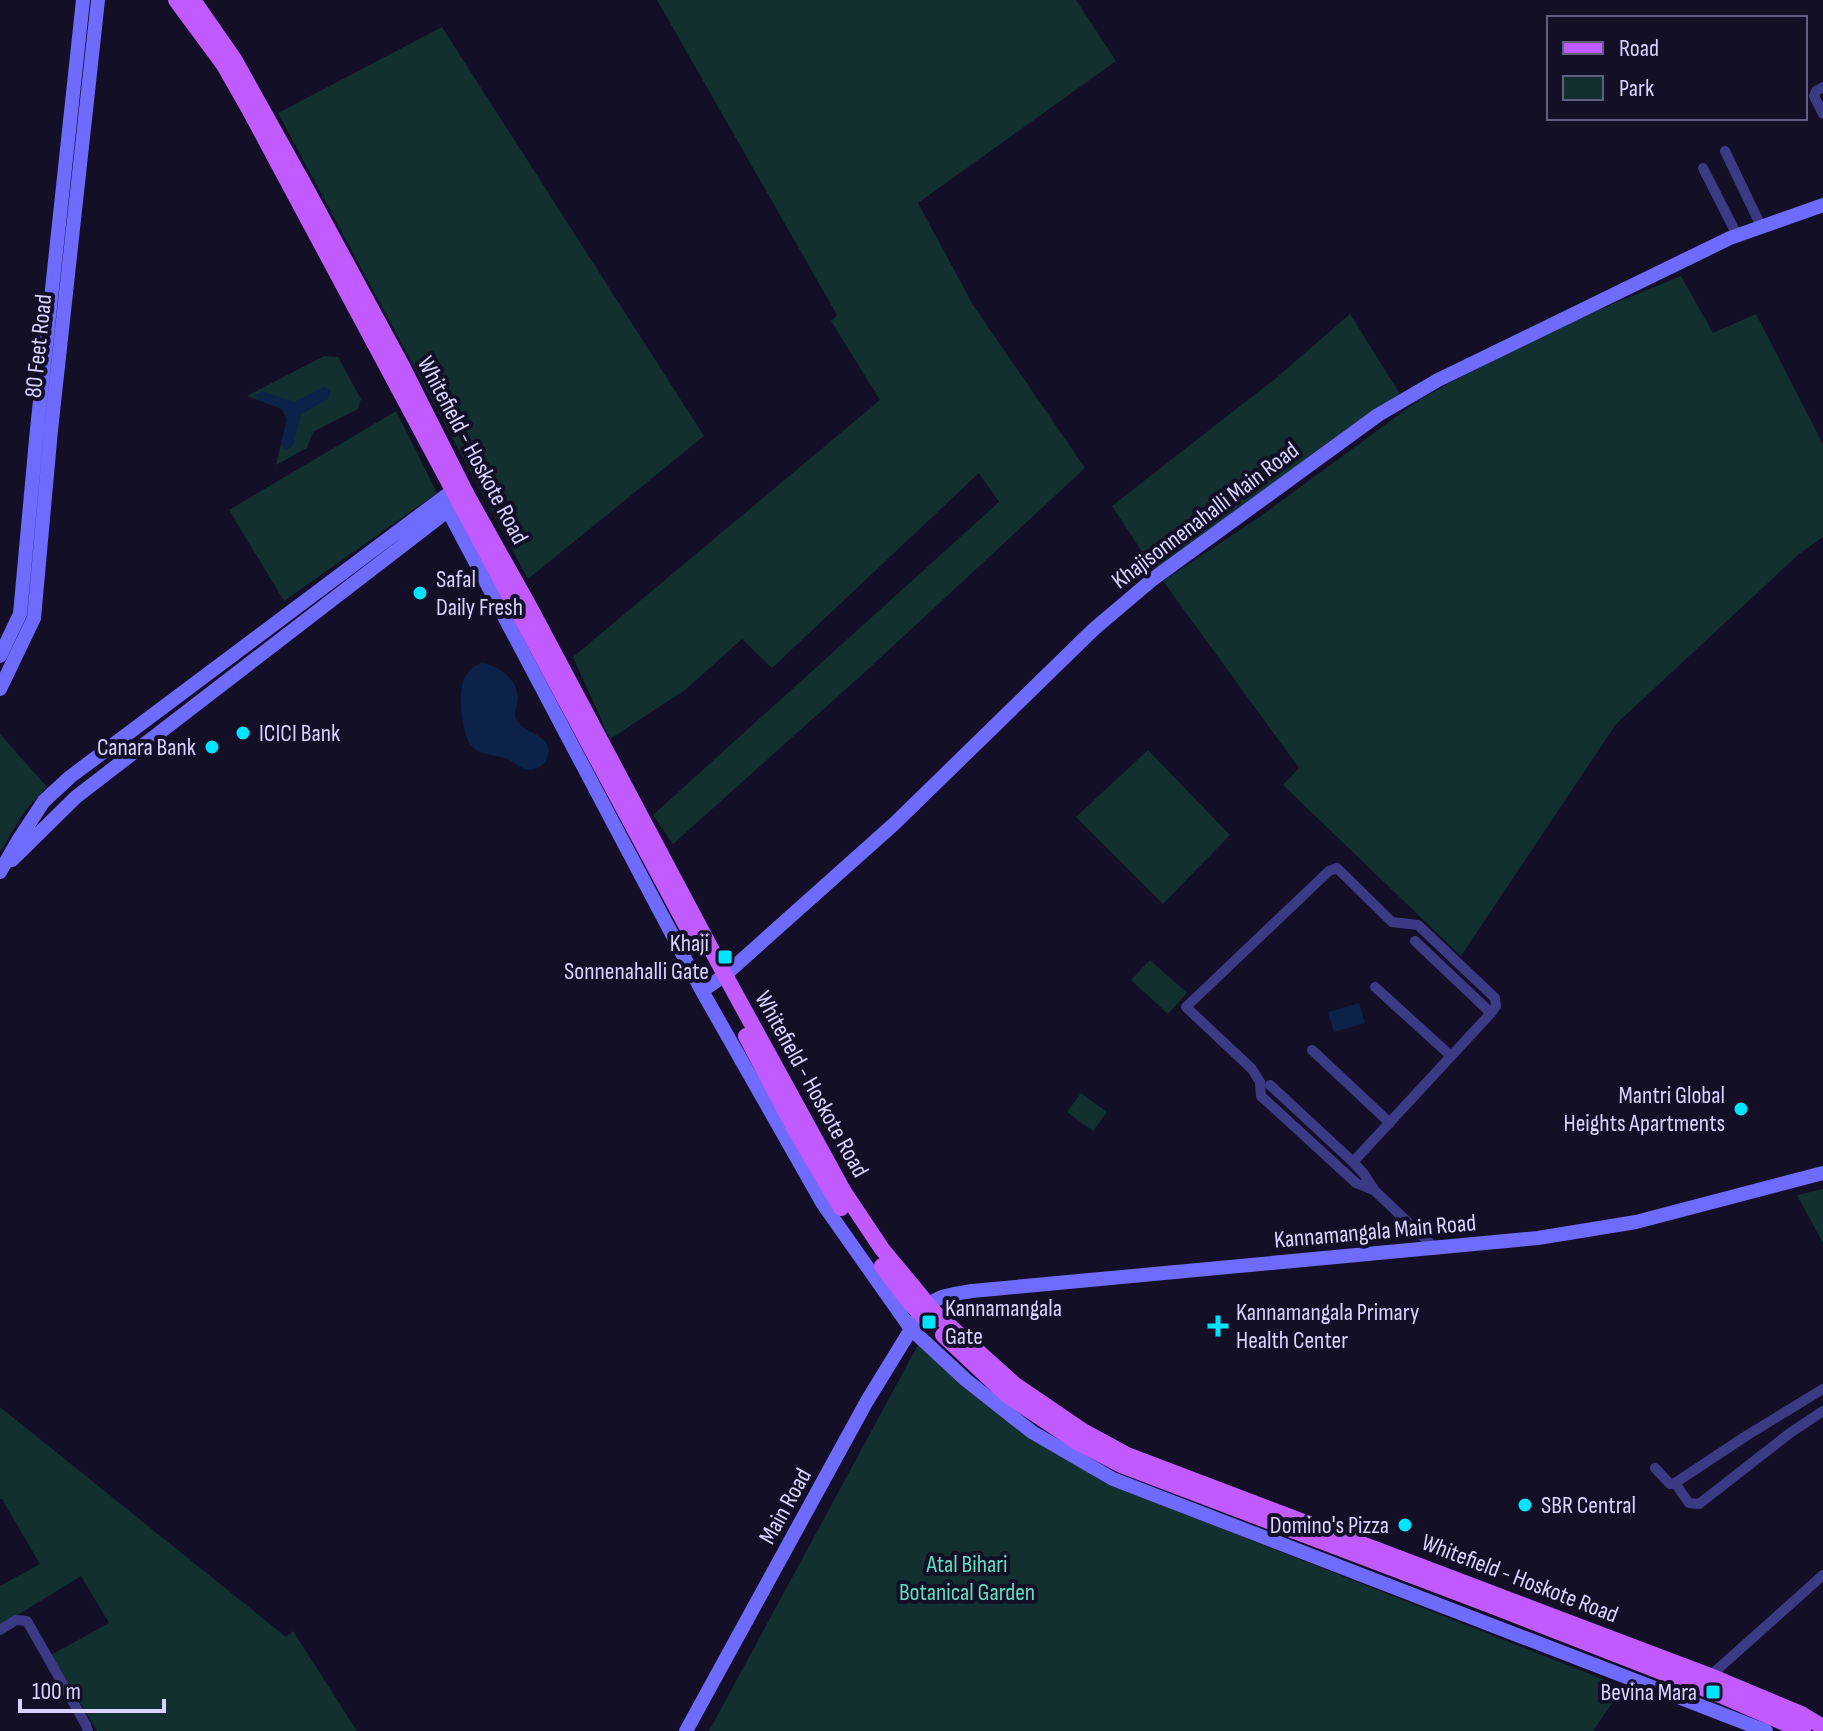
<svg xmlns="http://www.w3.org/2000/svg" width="1823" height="1731" font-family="'Sofia Sans Condensed',sans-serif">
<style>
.green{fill:#12302f}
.water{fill:#0c2248}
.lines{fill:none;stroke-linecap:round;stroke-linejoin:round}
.street{stroke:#3d3a85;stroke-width:10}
.secondary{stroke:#6f6bff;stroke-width:14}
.primary{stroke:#c25bff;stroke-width:16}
.poi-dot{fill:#00e5ff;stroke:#130f26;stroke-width:3}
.labels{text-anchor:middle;stroke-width:8;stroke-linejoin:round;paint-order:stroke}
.street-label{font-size:24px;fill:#d9d4ff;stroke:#130f26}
.poi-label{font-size:24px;fill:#d9d4ff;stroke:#130f26;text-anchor:start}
.park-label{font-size:24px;fill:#5fe0c0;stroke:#130f26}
</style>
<rect width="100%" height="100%" fill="#130f26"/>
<!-- green -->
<path class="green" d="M 657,0 L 1076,0 L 1116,61 L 918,203 L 973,305 L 1085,468 L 865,672 L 673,844 L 653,815 L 999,502 L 979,473 L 772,668 L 742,639 L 685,690 L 610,739 L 573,657 L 880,400 L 831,321 L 837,315 Z
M 442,27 L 704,436 L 528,579 L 278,113 Z
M 1681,276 L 1713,333 L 1756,314 L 1823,444 L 1823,537 L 1799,554 L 1616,724 L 1461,956 L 1283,785 L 1299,768 L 1163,581 L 1258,518 L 1419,400 L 1455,380 L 1579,318 Z
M 1350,314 L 1400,394 L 1154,570 L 1112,506 L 1276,378 Z
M 324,356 L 338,357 L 361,399 L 358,409 L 313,432 L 307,448 L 276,465 L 287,419 L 282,409 L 247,396 Z
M 396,411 L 437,493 L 284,601 L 229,510 Z
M 0,734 L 47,787 L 25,811 L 0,852 Z
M 1148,750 L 1230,835 L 1163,904 L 1076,817 Z
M 1150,960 L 1187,993 L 1168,1014 L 1131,980 Z
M 1081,1093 L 1107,1112 L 1093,1131 L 1067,1112 Z
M 1823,1189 L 1823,1243 L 1797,1195 Z
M 918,1345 L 1033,1439 L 1109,1484 L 1623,1687 L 1593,1731 L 709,1731 Z
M 0,1407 L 286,1637 L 293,1631 L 357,1731 L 97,1731 L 51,1655 L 109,1623 L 81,1576 L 0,1626 L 0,1586 L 40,1564 L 2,1499 L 0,1499 Z"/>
<!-- water -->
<path class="water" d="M 323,387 L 331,390 L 329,398 L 301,415 L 293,446 L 286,450 L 281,443 L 287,419 L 283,409 L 258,400 L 255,395 L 262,391 L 295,402 Z
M 482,663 C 499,666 518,679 518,699 C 517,708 512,714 518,722 C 526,734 553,735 548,756 C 547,760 544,763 541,766 C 538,768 534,770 530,770 C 523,770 515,763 508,759 C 496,754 478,756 470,744 C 461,731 458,693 464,679 C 468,670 474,666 482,663 Z
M 1359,1003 L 1365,1023 L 1334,1032 L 1328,1012 Z"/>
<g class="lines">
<!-- street -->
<path class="street" d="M 1823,87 L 1816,91 L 1814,96 L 1823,114
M 1725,151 L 1761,226
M 1703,168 L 1737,235
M 1415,941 L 1491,1013
M 1375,987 L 1451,1056
M 1312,1050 L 1390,1123
M 1270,1085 L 1353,1162 L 1364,1174 L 1375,1191 L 1434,1247
M 1353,1162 L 1491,1013 L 1496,1006 L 1495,998 L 1418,925 L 1392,922 L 1337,868 L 1329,871 L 1186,1007 L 1252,1069 L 1260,1082 L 1261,1096 L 1356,1183 L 1375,1191
M 1655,1468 L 1670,1484 L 1675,1483 L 1746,1436 L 1823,1389
M 1675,1483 L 1689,1503 L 1699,1504 L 1790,1433 L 1823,1411
M 0,1630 L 16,1620 L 27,1621 L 86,1725 L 88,1731
M 1710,1676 L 1823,1575"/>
<!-- secondary -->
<path class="secondary" d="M 442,499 L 702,991 L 823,1204 L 911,1329 L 966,1380 L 1032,1432 L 1113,1479 L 1766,1731
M 0,656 L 20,614 L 37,429 L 83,0
M 0,689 L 34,618 L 51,430 L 98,0
M 12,860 L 76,797 L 454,506
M 0,872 L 19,839 L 44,801 L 70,777 L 448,494
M 702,991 L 725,975 L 894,824 L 1094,629 L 1153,579 L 1378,415 L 1438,380 L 1730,238 L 1823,205
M 686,1731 L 867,1401 L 921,1313 C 936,1294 950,1295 972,1291 L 1538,1238 L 1636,1222 L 1823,1173"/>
<!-- primary -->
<path class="primary" d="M 176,0 L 224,65 L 249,109 L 695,942
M 193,0 L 234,59 L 303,183 L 401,364 L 468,497 L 529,606 L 725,975 L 844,1192 L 882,1249 L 935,1313 L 1014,1384 L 1083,1431 L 1127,1455 L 1710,1676 L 1801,1714 L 1823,1727
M 746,1036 L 798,1135 L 841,1208
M 882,1266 L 910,1303 L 926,1319
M 943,1335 L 1007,1395 L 1077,1442 L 1121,1465 L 1495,1607 L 1713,1692 L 1803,1731"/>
</g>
<!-- markers -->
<g class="poi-dot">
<circle cx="420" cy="593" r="8"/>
<circle cx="243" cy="733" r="8"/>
<circle cx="212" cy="747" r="8"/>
<rect x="717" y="949" width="16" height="16" rx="4"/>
<circle cx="1741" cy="1109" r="8"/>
<rect x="921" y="1314" width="16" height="16" rx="4"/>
<path d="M1214 1314h8v8h8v8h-8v8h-8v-8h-8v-8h8z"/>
<circle cx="1525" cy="1505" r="8"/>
<circle cx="1405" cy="1525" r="8"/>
<rect x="1705" y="1684" width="16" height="16" rx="4"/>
</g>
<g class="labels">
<!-- street labels -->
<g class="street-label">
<text transform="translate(38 346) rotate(-84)" y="8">80 Feet Road</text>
<text transform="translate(473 450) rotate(62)" y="8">Whitefield - Hoskote Road</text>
<text transform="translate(1205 515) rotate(-37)" y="8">Khajisonnenahalli Main Road</text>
<text transform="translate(812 1084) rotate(61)" y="8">Whitefield - Hoskote Road</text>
<text transform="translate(1375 1231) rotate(-5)" y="8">Kannamangala Main Road</text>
<text transform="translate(785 1506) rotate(-61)" y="8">Main Road</text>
<text transform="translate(1520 1578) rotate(21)" y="8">Whitefield - Hoskote Road</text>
</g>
<!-- poi labels -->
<g class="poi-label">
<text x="436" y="587">Safal<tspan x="436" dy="28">Daily Fresh</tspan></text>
<text x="259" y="741">ICICI Bank</text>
<text x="196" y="755" text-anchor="end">Canara Bank</text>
<text x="709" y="951" text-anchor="end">Khaji<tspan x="709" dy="28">Sonnenahalli Gate</tspan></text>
<text x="1725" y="1103" text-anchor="end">Mantri Global<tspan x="1725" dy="28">Heights Apartments</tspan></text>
<text x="945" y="1316">Kannamangala<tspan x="945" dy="28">Gate</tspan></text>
<text x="1236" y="1320">Kannamangala Primary<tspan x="1236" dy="28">Health Center</tspan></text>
<text x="1541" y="1513">SBR Central</text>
<text x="1389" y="1533" text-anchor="end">Domino's Pizza</text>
<text x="1697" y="1700" text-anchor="end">Bevina Mara</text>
</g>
<!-- park labels -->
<g class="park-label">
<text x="967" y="1572">Atal Bihari<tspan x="967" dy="28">Botanical Garden</tspan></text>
</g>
</g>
<!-- legend -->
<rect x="1547" y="16" width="260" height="104" fill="#130f26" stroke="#625e7d" stroke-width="2"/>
<rect x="1563" y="42" width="40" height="12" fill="#c25bff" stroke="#625e7d" stroke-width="2"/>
<text x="1619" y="56" font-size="24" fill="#d9d4ff">Road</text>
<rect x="1563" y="76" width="40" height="24" fill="#12302f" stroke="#625e7d" stroke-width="2"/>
<text x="1619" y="96" font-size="24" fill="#d9d4ff">Park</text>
<!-- scale -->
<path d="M20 1699v12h144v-12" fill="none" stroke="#d9d4ff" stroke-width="4"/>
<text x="32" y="1699" font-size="24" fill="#d9d4ff" stroke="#130f26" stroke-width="6" paint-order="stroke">100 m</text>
</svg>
